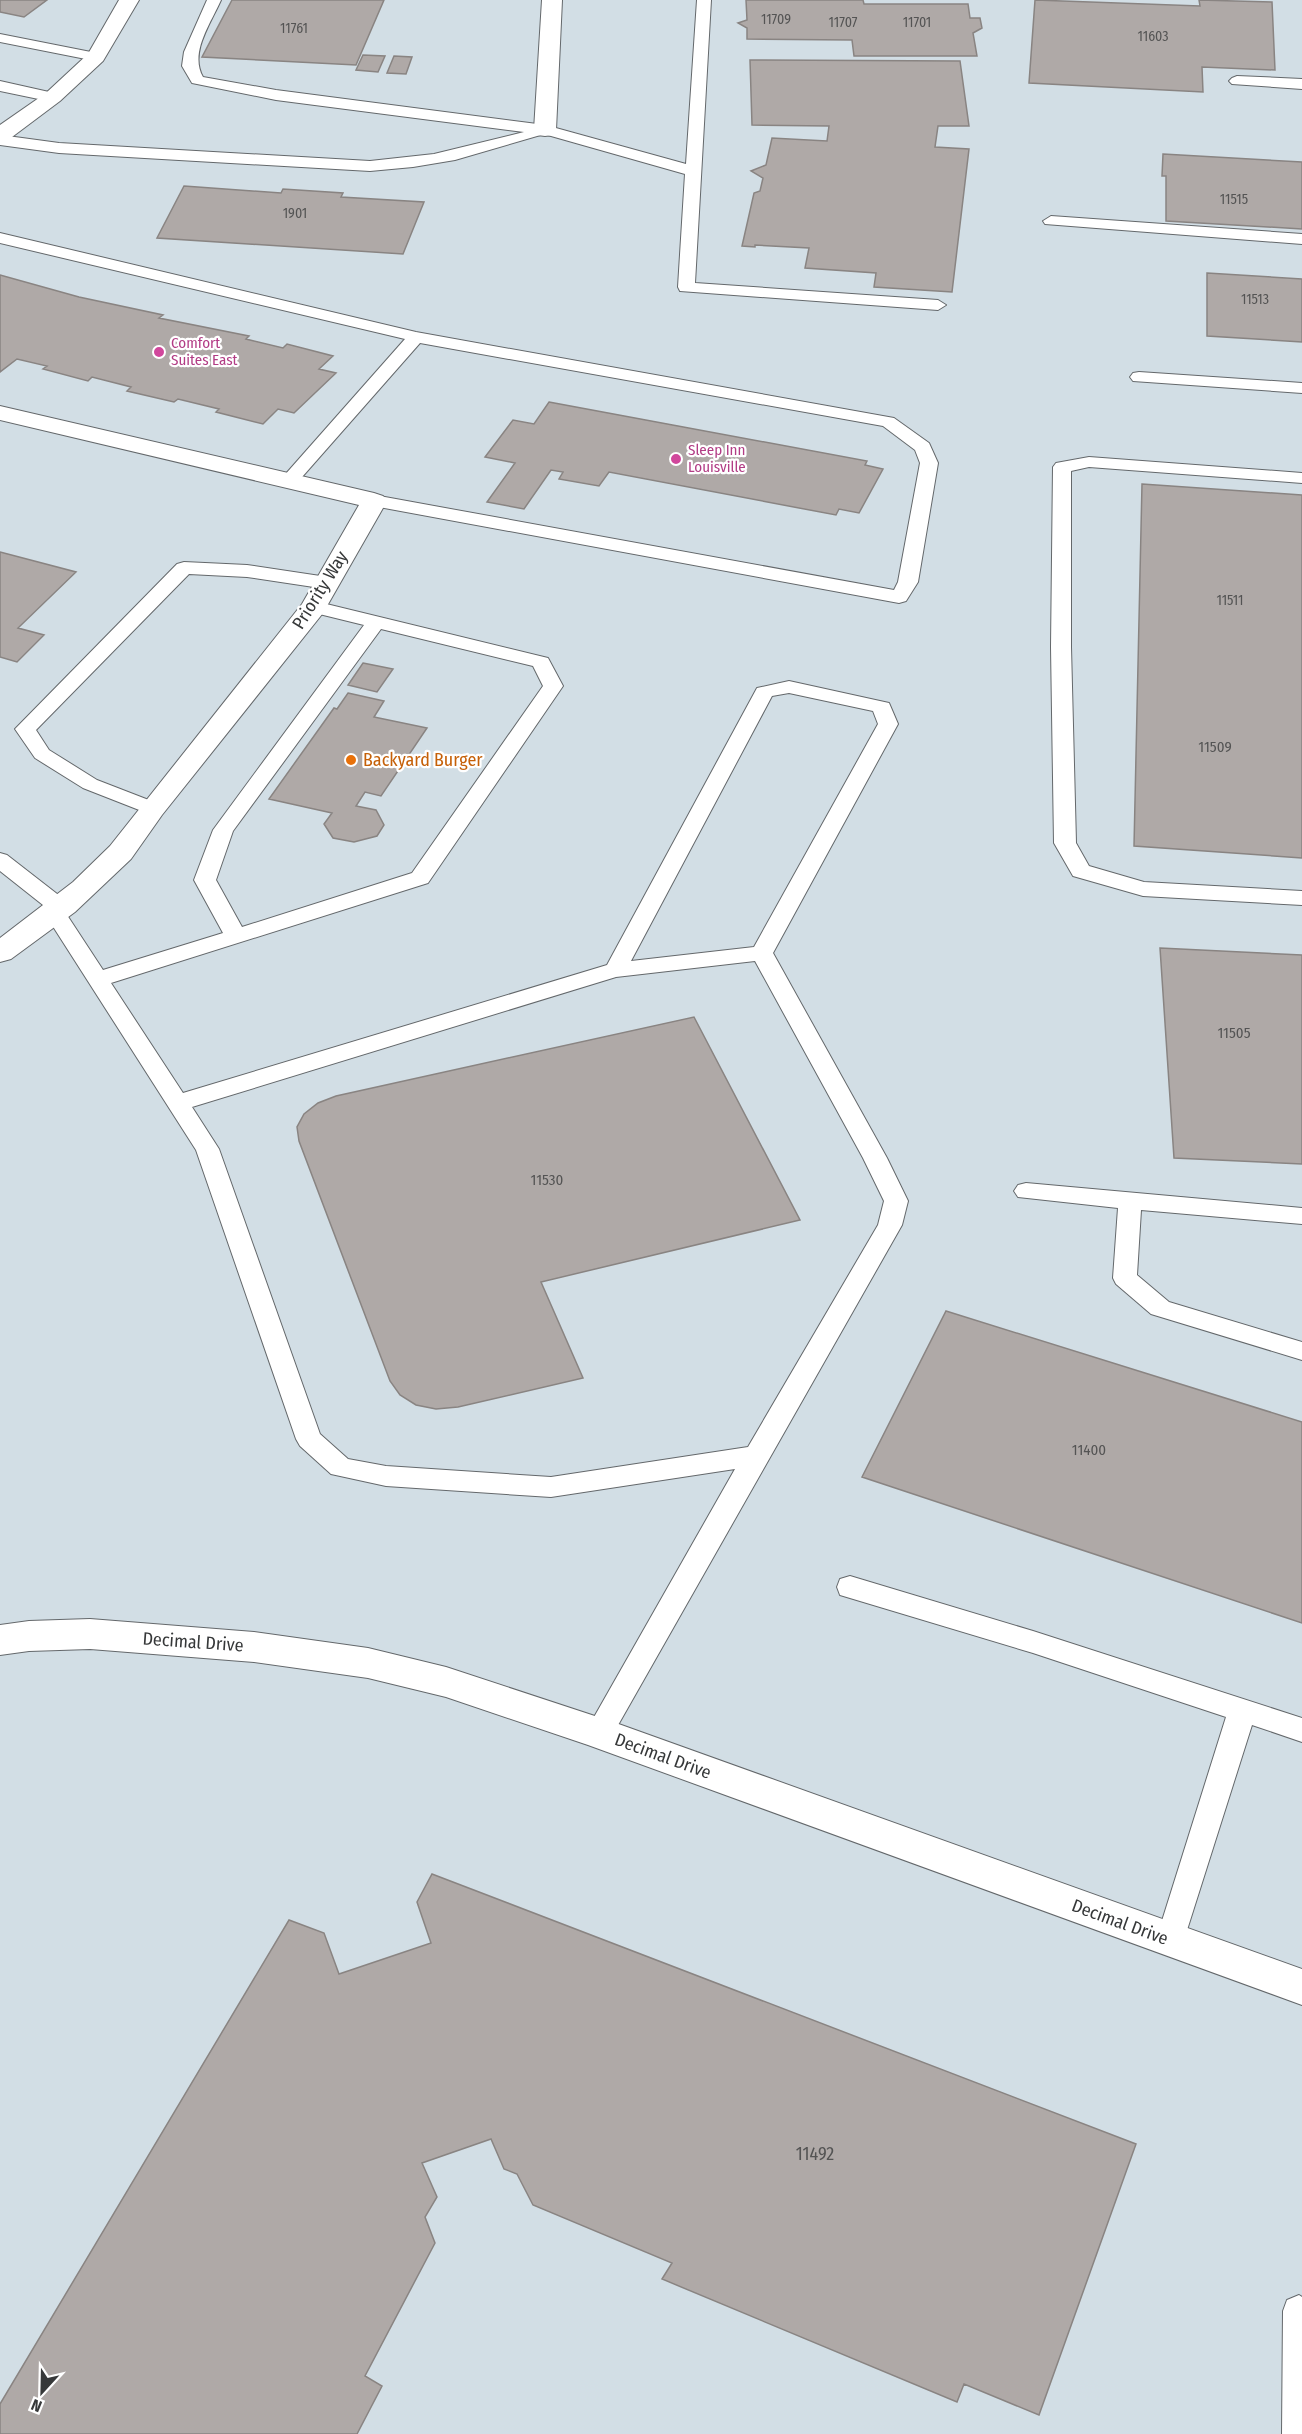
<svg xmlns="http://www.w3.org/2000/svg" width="1302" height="2434" font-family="'Fira Sans Condensed',sans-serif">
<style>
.built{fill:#d2dee5}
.building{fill:#afa9a7;stroke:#898482;stroke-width:1.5}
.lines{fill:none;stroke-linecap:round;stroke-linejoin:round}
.lane-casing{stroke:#64686b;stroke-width:2}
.street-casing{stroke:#64686b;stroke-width:2}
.lane{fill:#fff;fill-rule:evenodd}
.street{fill:#fff;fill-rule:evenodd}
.hotel-dot{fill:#d1479c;stroke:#fff;stroke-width:2}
.food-dot{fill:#e8710a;stroke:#fff;stroke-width:2}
.labels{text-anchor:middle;stroke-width:4.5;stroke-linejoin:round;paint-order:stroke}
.far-number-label{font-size:14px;fill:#545454}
.far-hotel-label{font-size:15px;fill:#b23c85;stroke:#fff;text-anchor:start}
.number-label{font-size:15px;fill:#545454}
.street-label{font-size:18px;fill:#363839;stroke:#fff}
.food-label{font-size:18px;fill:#c56008;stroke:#fff;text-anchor:start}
.near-number-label{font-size:18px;fill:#545454}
</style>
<rect width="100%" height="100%" fill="#e5eaed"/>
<!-- built -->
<path class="built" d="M 0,0 L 1302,0 L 1302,2434 L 0,2434 Z"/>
<!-- building -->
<path class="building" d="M 0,0 L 47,0 L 24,17 L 0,12 Z
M 232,0 L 384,0 L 356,65 L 202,57 Z
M 746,0 L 863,0 L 864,4 L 968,4 L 970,18 L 980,18 L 982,28 L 973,33 L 977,56 L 854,56 L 852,40 L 747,39 L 747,28 L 738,23 L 747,20 Z
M 1035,0 L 1200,6 L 1199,0 L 1272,2 L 1275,70 L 1202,67 L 1203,92 L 1029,83 Z
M 363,55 L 385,56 L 378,72 L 356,70 Z
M 394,56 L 412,57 L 406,74 L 387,73 Z
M 750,60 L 960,61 L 969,126 L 938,126 L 935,147 L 969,149 L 952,292 L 874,287 L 876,273 L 805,268 L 809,248 L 755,245 L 755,247 L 742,246 L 754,193 L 760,191 L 763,178 L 751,171 L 766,165 L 772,138 L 827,141 L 829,126 L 752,125 Z
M 1163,154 L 1302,162 L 1302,229 L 1166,221 L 1166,176 L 1162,176 Z
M 184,186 L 281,193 L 283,189 L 343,193 L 341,197 L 424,202 L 403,254 L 157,238 Z
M 1207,273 L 1302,279 L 1302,342 L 1207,336 Z
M 0,275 L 79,297 L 163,315 L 159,318 L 249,336 L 246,339 L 283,348 L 287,344 L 333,356 L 319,369 L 336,373 L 294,413 L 278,409 L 263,424 L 216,412 L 219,409 L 178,399 L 174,402 L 127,391 L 131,387 L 92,377 L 88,381 L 43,369 L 47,366 L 17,359 L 0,372 Z
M 549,402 L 867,461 L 865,465 L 883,469 L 859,513 L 839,509 L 836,515 L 609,472 L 599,486 L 559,479 L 563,472 L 551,470 L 524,509 L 487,502 L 515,463 L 485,457 L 513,420 L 534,424 Z
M 1142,484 L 1302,495 L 1302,858 L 1134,846 Z
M 0,552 L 76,572 L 18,628 L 44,635 L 17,662 L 0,657 Z
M 363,663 L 393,669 L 377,692 L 348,685 Z
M 348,693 L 384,701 L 374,717 L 427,728 L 381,796 L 365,792 L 356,806 L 376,810 L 384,825 L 377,836 L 354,842 L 333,838 L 324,824 L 332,813 L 269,799 L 334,708 L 337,709 Z
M 1160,948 L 1302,955 L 1302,1164 L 1174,1158 Z
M 694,1017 L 800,1220 L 541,1282 L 583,1378 L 458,1407 L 436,1409 L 416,1405 L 400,1395 L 390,1381 L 299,1141 L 297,1127 L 304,1114 L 318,1103 L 336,1096 Z
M 946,1311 L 1302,1422 L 1302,1623 L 862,1477 Z
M 432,1874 L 1136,2144 L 1039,2415 L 964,2384 L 957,2402 L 662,2279 L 672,2263 L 533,2205 L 517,2174 L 504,2169 L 491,2139 L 422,2163 L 437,2197 L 425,2217 L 435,2243 L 365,2376 L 382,2386 L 357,2434 L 0,2434 L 0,2404 L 289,1920 L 324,1933 L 339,1974 L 431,1943 L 417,1902 Z"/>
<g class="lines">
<defs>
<path id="lane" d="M 207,0 L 221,0 C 211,23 189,53 203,77 L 276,90 L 545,125 L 686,164 L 697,0 L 711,0 L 695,283 L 938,300 L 946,305 L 938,310 L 680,291 L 678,287 L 685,174 L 544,134 L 455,160 L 413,167 L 370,171 L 59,153 L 0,145 L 0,135 L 59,143 L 370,161 L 434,154 L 524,132 L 276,100 L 192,83 L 182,66 L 184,52 Z
M 0,34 L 96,53 L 103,57 L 96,61 L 0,42 Z
M 1237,76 L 1302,79 L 1302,89 L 1232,84 L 1229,81 L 1232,78 Z
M 0,81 L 58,94 L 61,97 L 53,102 L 0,91 Z
M 1051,216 L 1302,234 L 1302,244 L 1045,224 L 1043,221 Z
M 0,233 L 416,332 L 894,418 L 929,443 L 938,463 L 918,582 L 906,601 L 899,603 L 368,505 L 365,501 L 368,497 L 374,495 L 894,590 L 898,582 L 920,463 L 915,450 L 883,426 L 420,343 L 295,485 L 283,485 L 280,481 L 283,477 L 405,339 L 0,243 Z
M 1139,372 L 1302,383 L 1302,393 L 1133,381 L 1130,377 L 1133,373 Z
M 1089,457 L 1302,473 L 1302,483 L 1089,467 L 1071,471 L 1071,647 L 1076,843 L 1089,866 L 1144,882 L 1302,891 L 1302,905 L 1143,896 L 1073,876 L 1054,843 L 1051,647 L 1053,467 L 1056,463 Z
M 184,562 L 247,565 L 327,577 L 334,579 L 337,583 L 334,587 L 327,589 L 247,577 L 189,574 L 36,730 L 49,750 L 97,780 L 159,804 L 162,809 L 159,814 L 152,815 L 83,788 L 35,758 L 15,729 L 177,564 Z
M 314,601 L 548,658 L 563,686 L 428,883 L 111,983 L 183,1093 L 607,965 L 757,688 L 789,681 L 889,703 L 898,724 L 773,953 L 887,1158 L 908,1201 L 902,1225 L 609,1741 L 599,1745 L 589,1741 L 585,1733 L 735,1469 L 551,1497 L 386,1486 L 331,1474 L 300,1446 L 296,1439 L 196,1150 L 45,914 L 48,909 L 0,871 L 0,853 L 7,855 L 70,904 L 73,909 L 67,915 L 103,970 L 223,933 L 194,880 L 213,830 L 364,625 L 307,611 L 304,607 L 307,603 ZM 381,629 L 533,666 L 543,686 L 412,873 L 242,927 L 216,880 L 233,831 ZM 789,693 L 873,711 L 878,724 L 754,947 L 631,961 L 772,696 ZM 755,961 L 863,1158 L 884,1201 L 878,1225 L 748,1447 L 551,1477 L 386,1466 L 348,1459 L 320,1434 L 219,1149 L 192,1107 L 616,977 Z
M 1026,1183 L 1302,1208 L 1302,1224 L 1141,1210 L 1137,1275 L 1169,1302 L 1302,1342 L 1302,1360 L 1151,1314 L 1116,1284 L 1113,1278 L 1118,1208 L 1018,1197 L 1014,1191 L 1018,1185 Z
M 850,1576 L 1033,1631 L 1302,1718 L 1302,1742 L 1252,1725 L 1181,1949 L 1171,1953 L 1161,1949 L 1156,1940 L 1226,1717 L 1033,1653 L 840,1595 L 837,1587 L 840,1579 Z
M 1299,2295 L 1302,2297 L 1302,2434 L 1282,2434 L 1283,2311 L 1287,2300 Z"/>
<path id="street" d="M 119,0 L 139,0 L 103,61 L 60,101 L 8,140 L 0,141 L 0,125 L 46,93 L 88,54 Z
M 542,0 L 562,0 L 556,130 L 553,135 L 545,136 L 537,135 L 534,130 Z
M 0,406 L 374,493 L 383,496 L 387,501 L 323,613 L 162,815 L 131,859 L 75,912 L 11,959 L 0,962 L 0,938 L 73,882 L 110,846 L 302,604 L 359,505 L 0,420 Z
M 90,1619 L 254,1632 L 368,1648 L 446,1667 L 613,1722 L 1302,1969 L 1302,2005 L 588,1745 L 446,1697 L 368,1678 L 254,1662 L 90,1649 L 29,1651 L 0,1655 L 0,1625 L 29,1621 Z"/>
</defs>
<!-- lane casing -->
<use href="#lane" class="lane-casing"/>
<!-- street casing -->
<use href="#street" class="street-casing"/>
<!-- lane -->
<use href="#lane" class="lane"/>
<!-- street -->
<use href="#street" class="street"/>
</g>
<!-- markers -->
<g class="hotel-dot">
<circle cx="159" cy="352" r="6"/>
<circle cx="676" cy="459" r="6"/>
</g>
<circle class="food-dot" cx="351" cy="760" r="6"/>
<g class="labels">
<!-- far-number labels -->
<g class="far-number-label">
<text x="776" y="24">11709</text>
<text x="843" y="27">11707</text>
<text x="917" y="27">11701</text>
<text x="294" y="33">11761</text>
<text x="1153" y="41">11603</text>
<text x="1234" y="204">11515</text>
<text x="295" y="218">1901</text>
<text x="1255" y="304">11513</text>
<text x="1230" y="605">11511</text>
</g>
<!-- far-hotel labels -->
<g class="far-hotel-label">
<text x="171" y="348">Comfort<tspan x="171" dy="17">Suites East</tspan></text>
<text x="688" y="455">Sleep Inn<tspan x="688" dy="17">Louisville</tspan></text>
</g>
<!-- number labels -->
<g class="number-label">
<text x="1215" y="752">11509</text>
<text x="1234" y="1038">11505</text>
<text x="547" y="1185">11530</text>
<text x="1089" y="1455">11400</text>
</g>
<!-- street labels -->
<g class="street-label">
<text transform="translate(320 590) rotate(-58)" y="6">Priority Way</text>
<text transform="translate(193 1642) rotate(4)" y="6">Decimal Drive</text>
<text transform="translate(663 1756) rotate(20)" y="6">Decimal Drive</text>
<text transform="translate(1120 1922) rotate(20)" y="6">Decimal Drive</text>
</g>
<!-- food labels -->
<g class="food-label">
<text x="363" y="766">Backyard Burger</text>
</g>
<!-- near-number labels -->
<g class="near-number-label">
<text x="815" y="2160">11492</text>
</g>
</g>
<!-- north arrow -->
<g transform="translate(42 2392) rotate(202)" stroke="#ffffff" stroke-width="4.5" paint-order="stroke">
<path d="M0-4.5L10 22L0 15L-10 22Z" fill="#363839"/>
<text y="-9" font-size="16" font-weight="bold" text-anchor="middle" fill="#363839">N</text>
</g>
</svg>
